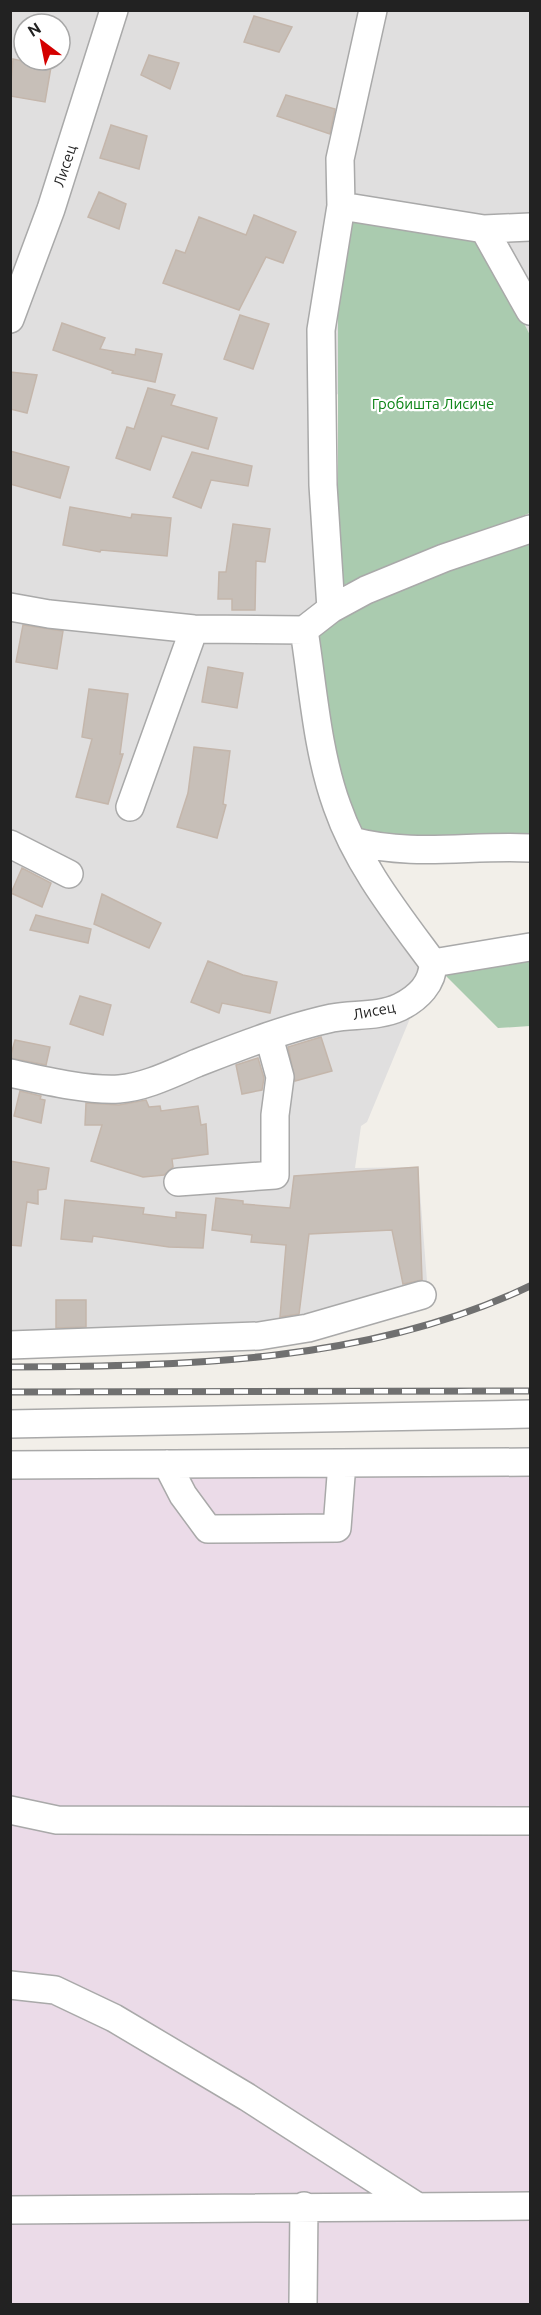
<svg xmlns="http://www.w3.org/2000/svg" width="541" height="2315" font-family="Ubuntu,sans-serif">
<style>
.residential{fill:#e0dfdf;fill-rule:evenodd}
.industrial{fill:#ebdbe8}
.cemetery{fill:#aacbaf}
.building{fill:#c7bfb8;stroke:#c4b6ab;stroke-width:1.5}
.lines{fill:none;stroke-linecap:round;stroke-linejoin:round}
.minor-casing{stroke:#a9a9a9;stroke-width:30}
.minor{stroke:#fff;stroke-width:27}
.rail-casing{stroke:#707070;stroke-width:7}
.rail{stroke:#fff;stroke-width:4.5;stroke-dasharray:14;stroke-linecap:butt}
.labels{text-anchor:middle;stroke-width:4.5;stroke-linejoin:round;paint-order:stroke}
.street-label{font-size:15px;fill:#222;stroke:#fff}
.park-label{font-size:15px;fill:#0c8416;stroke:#fff}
</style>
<rect width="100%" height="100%" fill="#f2efe9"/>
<!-- residential -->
<path class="residential" d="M 10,11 L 530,11 L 530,335 L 513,304 L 336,395 L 336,805 L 433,963 L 367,1122 L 361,1126 L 355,1168 L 418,1167 L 429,1306 L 358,1329 L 163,1340 L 11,1345 ZM 24,24 L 60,24 L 60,60 L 24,60 Z"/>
<!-- industrial -->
<path class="industrial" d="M 530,1454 L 530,2304 L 11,2304 L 10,1455 Z"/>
<!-- cemetery -->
<path class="cemetery" d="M 353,221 L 463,230 L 484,246 L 530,335 L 530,513 L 338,587 L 338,300 Z
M 530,529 L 530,848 L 352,841 L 304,630 Z
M 530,947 L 530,1026 L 498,1028 L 433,963 Z"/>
<!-- building -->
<path class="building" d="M 254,16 L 292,27 L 279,52 L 244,42 Z
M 149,55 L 179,63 L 170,89 L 141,75 Z
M 13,59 L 51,67 L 45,102 L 10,96 Z
M 286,95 L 335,109 L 330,134 L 277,116 Z
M 111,125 L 147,136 L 139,169 L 100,158 Z
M 99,192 L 126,204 L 119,229 L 88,217 Z
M 254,215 L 296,232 L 283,263 L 266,257 L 239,310 L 163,283 L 176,250 L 185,253 L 199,217 L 246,235 Z
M 240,315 L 269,324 L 253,369 L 224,359 Z
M 62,323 L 105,338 L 100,349 L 135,355 L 136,349 L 162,354 L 155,382 L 112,373 L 113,371 L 53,350 Z
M 10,372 L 37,375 L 27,413 L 10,409 Z
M 148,388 L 175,395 L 171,405 L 217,418 L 208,449 L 162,436 L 150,470 L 116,458 L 127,427 L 134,429 Z
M 10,451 L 69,467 L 60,498 L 10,484 Z
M 192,452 L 252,466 L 248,486 L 211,480 L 201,508 L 173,497 Z
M 70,507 L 131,518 L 132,514 L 171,518 L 167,556 L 101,550 L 100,552 L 63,545 Z
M 233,524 L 270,529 L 265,562 L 256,561 L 255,610 L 232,610 L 232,599 L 218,599 L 219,572 L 226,572 Z
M 23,625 L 63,631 L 57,669 L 16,662 Z
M 208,667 L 243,673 L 237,708 L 202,702 Z
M 89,689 L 128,694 L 120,754 L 123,754 L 108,804 L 76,797 L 92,739 L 82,737 Z
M 194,747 L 230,751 L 223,804 L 226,805 L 217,838 L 177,827 L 188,793 Z
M 22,868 L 51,883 L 42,907 L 11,893 Z
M 102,894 L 161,923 L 149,948 L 94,924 Z
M 36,915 L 91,929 L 88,943 L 30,930 Z
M 208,961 L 243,975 L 277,982 L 270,1013 L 222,1003 L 219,1013 L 191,1002 Z
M 80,996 L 111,1005 L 103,1035 L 70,1024 Z
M 321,1037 L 332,1071 L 295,1081 L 288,1047 Z
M 15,1040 L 50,1047 L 46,1065 L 10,1058 Z
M 258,1058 L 264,1078 L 262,1090 L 242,1094 L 236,1065 Z
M 20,1091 L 41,1096 L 40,1099 L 45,1100 L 41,1123 L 14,1116 Z
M 146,1100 L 149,1107 L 160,1106 L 161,1111 L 198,1106 L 201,1125 L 206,1124 L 208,1154 L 172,1159 L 173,1167 L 164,1175 L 143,1177 L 91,1161 L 102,1125 L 85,1125 L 86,1103 L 119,1105 Z
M 10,1161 L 49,1168 L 46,1189 L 38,1190 L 38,1204 L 27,1202 L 21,1246 L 10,1245 Z
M 418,1167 L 422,1280 L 403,1284 L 392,1230 L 309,1234 L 299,1314 L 280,1317 L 286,1245 L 251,1242 L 252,1235 L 212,1230 L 216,1198 L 243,1201 L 243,1204 L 290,1208 L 294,1176 Z
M 65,1200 L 144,1208 L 143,1214 L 176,1218 L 176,1212 L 206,1215 L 203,1248 L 169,1247 L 93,1236 L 92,1242 L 61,1239 Z
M 56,1300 L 86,1300 L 86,1327 L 56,1328 Z"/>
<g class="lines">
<defs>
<path id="minor" d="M 341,206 L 484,229 L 530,227
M 484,229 L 530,311
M 10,319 L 51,209 L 114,10
M 10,607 L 49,614 L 194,629 L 304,630 L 331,609 L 366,590 L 444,558 L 530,529
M 331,609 L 323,485 L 321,330 L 341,206 L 340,159 L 373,10
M 130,807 L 194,629
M 352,841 C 413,857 469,845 530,848
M 10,844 L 69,874
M 433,963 L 530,947
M 10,1073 C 42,1080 88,1091 119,1089 C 146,1087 173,1073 197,1063 C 241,1046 286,1028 332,1018 C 354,1014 379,1017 400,1007 C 418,998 433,983 433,963 C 397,914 357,864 337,806 C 317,751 313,687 304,630
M 178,1182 L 275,1175 L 275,1115 L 280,1077 L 269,1037
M 10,1345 L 259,1336 L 308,1328 L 422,1295
M 10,1424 L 530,1414
M 167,1464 L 183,1495 L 208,1529 L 337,1528 L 342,1463
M 10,1465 L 530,1462
M 10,1810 L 57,1820 L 530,1821
M 10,1985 L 55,1990 L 114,2018 L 247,2097 L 415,2205
M 10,2210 L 530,2206
M 303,2304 L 304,2206"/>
</defs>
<!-- minor casing -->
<use href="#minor" class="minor-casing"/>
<!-- minor -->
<use href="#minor" class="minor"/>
<defs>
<path id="rail" d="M 10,1367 C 186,1366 369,1363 530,1286
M 10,1392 L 530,1391"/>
</defs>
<!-- rail casing -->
<use href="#rail" class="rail-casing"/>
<!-- rail -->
<use href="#rail" class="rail"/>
</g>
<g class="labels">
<!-- street labels -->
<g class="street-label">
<text transform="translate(65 166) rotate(-72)" y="5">Лисец</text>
<text transform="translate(374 1011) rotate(-11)" y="5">Лисец</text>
</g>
<!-- park labels -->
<g class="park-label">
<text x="433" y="409">Гробишта Лисиче</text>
</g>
</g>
<!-- border -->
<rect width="541" height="2315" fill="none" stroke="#222222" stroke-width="24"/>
<!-- north arrow -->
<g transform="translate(42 42) rotate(328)"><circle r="28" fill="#ffffff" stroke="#a7a7a7" stroke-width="1.5"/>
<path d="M0-4.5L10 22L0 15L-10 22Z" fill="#d40000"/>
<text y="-9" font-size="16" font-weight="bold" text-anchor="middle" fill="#222222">N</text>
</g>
</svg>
